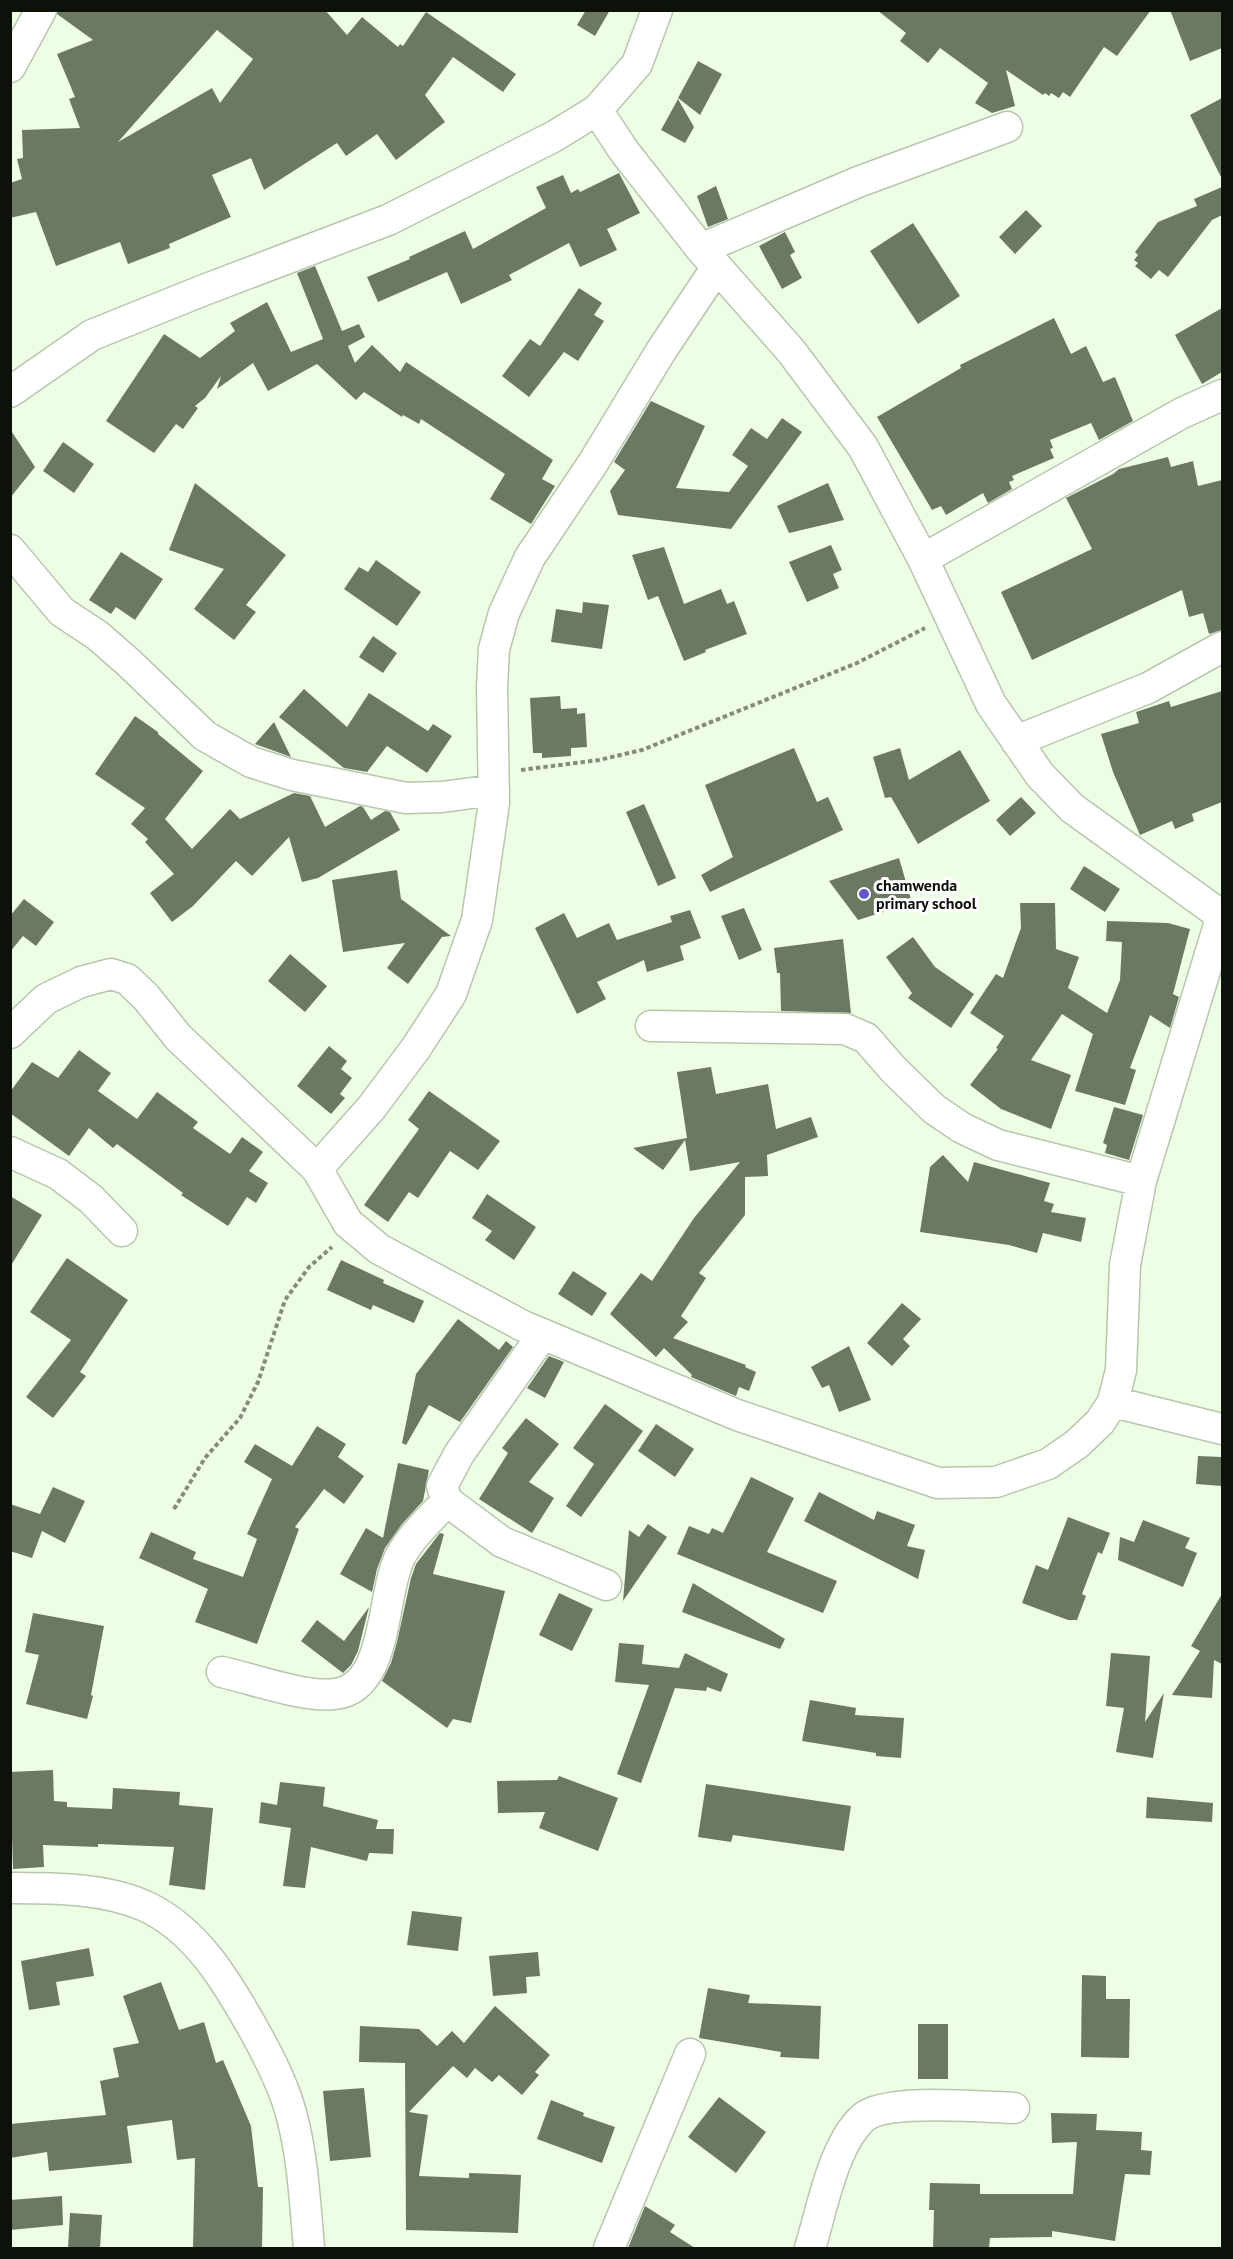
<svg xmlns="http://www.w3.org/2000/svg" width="1233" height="2259" font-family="'PT Sans',sans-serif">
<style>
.building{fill:#6b7963;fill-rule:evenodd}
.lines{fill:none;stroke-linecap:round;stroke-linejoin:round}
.minor-casing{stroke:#b7c6ae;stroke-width:33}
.path{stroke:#828d7c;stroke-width:4;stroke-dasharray:4.5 3;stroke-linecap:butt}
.minor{stroke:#fff;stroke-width:30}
.poi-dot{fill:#6256cf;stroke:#fff;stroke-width:2}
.labels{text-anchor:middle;stroke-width:6;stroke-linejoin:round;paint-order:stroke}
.poi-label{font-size:16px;font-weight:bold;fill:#0c1109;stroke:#fff;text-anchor:start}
</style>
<rect width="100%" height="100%" fill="#eefee5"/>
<!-- building -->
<path class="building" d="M 58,10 L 325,10 L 347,35 L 362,17 L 398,47 L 400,44 L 403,46 L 426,12 L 516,74 L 503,92 L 453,57 L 425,95 L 445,122 L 396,160 L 377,134 L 346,156 L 337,143 L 264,190 L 251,158 L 212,175 L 231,217 L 169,244 L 170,248 L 128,264 L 120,242 L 56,266 L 36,212 L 10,218 L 10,183 L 22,179 L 17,159 L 23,158 L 22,130 L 80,128 L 69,99 L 75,97 L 57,54 L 93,40 L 57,14 ZM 217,30 L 253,59 L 220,103 L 212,88 L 118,142 Z
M 586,10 L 610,10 L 595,36 L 577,25 Z
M 877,10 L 1151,10 L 1117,56 L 1104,47 L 1070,97 L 1063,92 L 1059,98 L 1051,93 L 1049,96 L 1045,93 L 1043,95 L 1006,70 L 1015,106 L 992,113 L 975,103 L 988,83 L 940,48 L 928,63 L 900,41 L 906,33 Z
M 1170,10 L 1222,10 L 1222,48 L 1190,61 Z
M 698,61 L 722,74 L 700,115 L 678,98 Z
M 1222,98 L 1222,179 L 1190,115 Z
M 678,99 L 694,127 L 685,143 L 661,130 Z
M 619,173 L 640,213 L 607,229 L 617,250 L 580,267 L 569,243 L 509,275 L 512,280 L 461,304 L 447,272 L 378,302 L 367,277 L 410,259 L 409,257 L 465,231 L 473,249 L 546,208 L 536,187 L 563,175 L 571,193 L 578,189 L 580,192 Z
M 716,186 L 728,219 L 708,227 L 697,196 Z
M 1222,187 L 1222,215 L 1212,220 L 1168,277 L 1159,270 L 1151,279 L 1135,266 L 1138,263 L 1134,260 L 1138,255 L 1135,252 L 1158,222 L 1197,206 L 1194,199 Z
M 1026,210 L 1042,226 L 1015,254 L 999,237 Z
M 913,223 L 960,296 L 918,324 L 870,251 Z
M 785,232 L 795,252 L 790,255 L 802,278 L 782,289 L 759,246 Z
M 315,266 L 342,331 L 359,324 L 365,337 L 348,346 L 355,363 L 372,345 L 400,372 L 406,362 L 553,460 L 542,479 L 555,486 L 531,524 L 490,499 L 505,474 L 421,419 L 419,424 L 403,415 L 402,417 L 364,392 L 356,400 L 317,364 L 268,391 L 253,363 L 217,389 L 221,376 L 205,398 L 195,406 L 198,408 L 183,429 L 176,424 L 154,453 L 106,421 L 164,334 L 200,358 L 235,331 L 230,323 L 267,302 L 291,352 L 323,339 L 297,273 Z
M 579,288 L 602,303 L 594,315 L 604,321 L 578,361 L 564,352 L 529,397 L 502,376 L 530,339 L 540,346 Z
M 1222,308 L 1222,372 L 1202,384 L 1175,335 Z
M 1054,318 L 1071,354 L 1086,346 L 1103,382 L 1115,377 L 1133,421 L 1099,440 L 1091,423 L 1050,440 L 1053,448 L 1050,449 L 1054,458 L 1012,476 L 1014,480 L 1009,482 L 1012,489 L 988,503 L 983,493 L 946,515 L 941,506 L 932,510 L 877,417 L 961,368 L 960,365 Z
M 651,401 L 705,426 L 676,488 L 729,492 L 748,466 L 732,455 L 751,428 L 767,439 L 782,418 L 802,432 L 731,529 L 618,515 L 610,491 L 625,470 L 614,462 Z
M 10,429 L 35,467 L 10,498 Z
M 63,442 L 94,464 L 74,493 L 43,471 Z
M 1168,457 L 1171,467 L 1193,461 L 1198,486 L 1222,480 L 1222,630 L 1209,634 L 1203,613 L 1189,617 L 1182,590 L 1032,660 L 1001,592 L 1092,549 L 1066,498 L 1113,474 L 1119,469 Z
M 195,483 L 286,555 L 246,605 L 256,612 L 234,640 L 194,609 L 224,569 L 169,550 Z
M 828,483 L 844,520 L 789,533 L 777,506 Z
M 831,545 L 842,570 L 833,574 L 839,588 L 807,602 L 789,562 Z
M 664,547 L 684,604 L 721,589 L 727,604 L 734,601 L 747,634 L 705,650 L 706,652 L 684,661 L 658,596 L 648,600 L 632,555 Z
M 121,552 L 163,579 L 135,620 L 116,607 L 111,614 L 89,600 Z
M 376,560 L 421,592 L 397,626 L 344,589 L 359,567 L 368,572 Z
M 583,602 L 609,605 L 602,649 L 551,642 L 556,609 L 582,613 Z
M 373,636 L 397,653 L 383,673 L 359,657 Z
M 304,689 L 347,727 L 369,693 L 428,731 L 433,724 L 452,736 L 427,773 L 387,746 L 367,772 L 344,768 L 279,717 Z
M 1222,691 L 1222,802 L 1192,814 L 1194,821 L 1175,829 L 1172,821 L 1140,835 L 1113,772 L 1101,734 L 1139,723 L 1136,712 L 1169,701 L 1171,707 Z
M 560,696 L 561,709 L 577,708 L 577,714 L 585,713 L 587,747 L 571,748 L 571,756 L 542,758 L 542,753 L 533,753 L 530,698 Z
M 135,716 L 158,732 L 158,734 L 203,771 L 165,819 L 192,849 L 230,809 L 240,819 L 294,793 L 310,796 L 325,827 L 360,806 L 363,807 L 371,820 L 385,811 L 390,812 L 400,830 L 318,878 L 302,882 L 289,837 L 252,876 L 236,861 L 193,906 L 172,922 L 150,893 L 174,874 L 145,842 L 148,839 L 131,824 L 145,808 L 95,774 Z
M 274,722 L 291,757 L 255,744 Z
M 794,748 L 817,802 L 828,797 L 843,830 L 710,892 L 701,875 L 733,857 L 705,785 Z
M 900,748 L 909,780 L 960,750 L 990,801 L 918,844 L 891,797 L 885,798 L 873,757 Z
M 1021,797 L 1036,813 L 1010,836 L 996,820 Z
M 644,804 L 676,878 L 658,886 L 626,812 Z
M 899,858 L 912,903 L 858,920 L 829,881 Z
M 1084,866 L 1120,889 L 1105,912 L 1070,889 Z
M 397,870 L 401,899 L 451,936 L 442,937 L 408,984 L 387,968 L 405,943 L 343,952 L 332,880 Z
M 24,899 L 54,922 L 36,946 L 23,936 L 10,952 L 10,916 Z
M 1020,903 L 1055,903 L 1056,949 L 1079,957 L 1068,988 L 1107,1013 L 1120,980 L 1122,942 L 1106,941 L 1107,921 L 1168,923 L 1190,929 L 1173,994 L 1179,997 L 1170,1028 L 1150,1015 L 1130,1068 L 1136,1070 L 1125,1105 L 1075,1091 L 1093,1034 L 1062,1014 L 1031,1060 L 1071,1075 L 1051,1129 L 1001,1109 L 970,1085 L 998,1049 L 996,1048 L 1004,1036 L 970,1013 L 996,974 L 1003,978 L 1021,928 Z
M 744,908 L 762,950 L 739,960 L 721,916 Z
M 690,910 L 701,938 L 680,946 L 684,960 L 647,972 L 644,960 L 597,982 L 606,999 L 577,1014 L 535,928 L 564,913 L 577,938 L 609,923 L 617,940 L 672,922 L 670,916 Z
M 913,937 L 935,967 L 974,994 L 951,1028 L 908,998 L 912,993 L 886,957 Z
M 843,939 L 851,1013 L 781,1011 L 780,973 L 777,973 L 774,948 Z
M 290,954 L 327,986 L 305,1012 L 268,981 Z
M 329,1046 L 347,1061 L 341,1069 L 352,1078 L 340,1094 L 345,1098 L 331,1114 L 297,1086 Z
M 79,1050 L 111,1073 L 98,1091 L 137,1119 L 157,1092 L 198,1122 L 193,1128 L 230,1154 L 242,1137 L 263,1152 L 249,1171 L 268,1183 L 256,1203 L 247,1197 L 228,1226 L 181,1195 L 183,1193 L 117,1144 L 113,1148 L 89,1128 L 69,1156 L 10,1113 L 10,1092 L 32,1062 L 58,1078 Z
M 711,1067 L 716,1094 L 768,1084 L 776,1129 L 811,1117 L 818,1137 L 767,1155 L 768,1176 L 745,1177 L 745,1215 L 699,1273 L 706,1278 L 681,1316 L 688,1322 L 673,1338 L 746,1365 L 745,1367 L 756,1372 L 749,1391 L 739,1387 L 736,1396 L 691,1377 L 692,1375 L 664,1348 L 656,1357 L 610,1314 L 641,1273 L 652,1281 L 694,1218 L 740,1162 L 690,1171 L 685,1140 L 663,1170 L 633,1148 L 687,1138 L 677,1072 Z
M 429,1091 L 500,1141 L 478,1170 L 450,1151 L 418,1198 L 409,1192 L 388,1222 L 364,1205 L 419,1129 L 408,1120 Z
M 1114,1107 L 1143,1115 L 1129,1160 L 1105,1153 L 1107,1145 L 1103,1143 Z
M 943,1155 L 968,1182 L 974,1162 L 1050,1183 L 1044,1201 L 1054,1204 L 1051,1212 L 1086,1218 L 1081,1242 L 1043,1233 L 1037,1253 L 1009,1245 L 920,1232 L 930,1167 Z
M 487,1194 L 536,1227 L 514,1260 L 485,1240 L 492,1231 L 472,1218 Z
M 10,1196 L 42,1215 L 10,1267 Z
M 67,1258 L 128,1300 L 80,1372 L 86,1376 L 53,1418 L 26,1397 L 71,1340 L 30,1312 Z
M 341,1260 L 384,1280 L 383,1283 L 424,1301 L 414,1323 L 373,1305 L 371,1310 L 327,1290 Z
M 573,1271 L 607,1293 L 592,1316 L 558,1294 Z
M 902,1303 L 921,1319 L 903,1339 L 910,1346 L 892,1366 L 867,1343 Z
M 458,1319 L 499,1350 L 506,1341 L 513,1347 L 460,1422 L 429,1405 L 406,1445 L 402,1443 L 416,1374 Z
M 849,1346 L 871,1400 L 839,1412 L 829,1385 L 822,1388 L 811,1367 Z
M 549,1356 L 564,1362 L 545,1398 L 527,1388 Z
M 605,1404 L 643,1431 L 581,1517 L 566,1506 L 594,1464 L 573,1448 Z
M 526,1418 L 559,1444 L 529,1482 L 554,1498 L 532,1533 L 479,1499 L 508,1453 L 502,1448 Z
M 656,1424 L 694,1449 L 675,1477 L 638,1451 Z
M 317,1426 L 346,1444 L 338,1457 L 364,1476 L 344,1504 L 324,1489 L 295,1527 L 299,1529 L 257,1644 L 195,1622 L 208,1589 L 139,1558 L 151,1532 L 196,1552 L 193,1559 L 243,1577 L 257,1539 L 247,1534 L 272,1479 L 244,1462 L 255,1444 L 292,1466 Z
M 1198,1456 L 1222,1457 L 1222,1486 L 1196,1484 Z
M 398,1463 L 429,1470 L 423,1501 L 402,1524 L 385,1548 L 377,1569 L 372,1592 L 340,1574 L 366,1528 L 383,1538 Z
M 751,1477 L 794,1498 L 767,1552 L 837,1581 L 823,1613 L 677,1554 L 689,1526 L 709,1534 L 712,1528 L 723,1533 Z
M 53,1487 L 85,1501 L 65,1543 L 42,1531 L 32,1558 L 10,1551 L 10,1504 L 40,1514 Z
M 819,1492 L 874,1520 L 877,1511 L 915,1525 L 907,1546 L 925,1550 L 918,1579 L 804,1521 Z
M 1068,1517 L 1110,1533 L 1102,1554 L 1098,1552 L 1082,1594 L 1086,1596 L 1077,1620 L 1068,1620 L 1022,1603 L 1036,1565 L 1048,1570 Z
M 1143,1520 L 1190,1538 L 1185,1548 L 1197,1553 L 1183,1587 L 1118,1560 L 1120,1537 L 1134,1542 Z
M 648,1524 L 667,1537 L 623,1601 L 629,1530 L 639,1537 Z
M 440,1533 L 444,1534 L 433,1574 L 505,1591 L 471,1723 L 453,1719 L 447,1728 L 382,1681 L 391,1663 L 397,1642 L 411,1578 L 416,1564 Z
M 693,1583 L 785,1639 L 780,1649 L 682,1612 Z
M 559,1593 L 593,1609 L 572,1651 L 539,1635 Z
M 1222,1594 L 1222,1664 L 1214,1660 L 1212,1698 L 1172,1695 L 1200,1651 L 1191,1646 Z
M 369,1607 L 358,1651 L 351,1665 L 343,1673 L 301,1641 L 317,1620 L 344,1641 Z
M 33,1613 L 104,1626 L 91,1695 L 93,1696 L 87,1719 L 26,1704 L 39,1655 L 25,1652 Z
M 619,1643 L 644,1645 L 642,1664 L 679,1668 L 685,1653 L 728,1674 L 721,1692 L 707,1687 L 706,1691 L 675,1688 L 641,1783 L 617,1774 L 649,1685 L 615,1682 Z
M 1111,1653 L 1150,1656 L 1145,1722 L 1164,1693 L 1153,1758 L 1116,1752 L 1124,1708 L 1106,1706 Z
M 810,1700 L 856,1708 L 855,1715 L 904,1718 L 901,1758 L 876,1756 L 876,1753 L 802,1741 Z
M 53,1770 L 54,1801 L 67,1802 L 67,1807 L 112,1809 L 113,1788 L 180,1792 L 179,1805 L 213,1808 L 205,1890 L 169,1885 L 174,1847 L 98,1844 L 98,1847 L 43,1845 L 44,1867 L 13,1869 L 10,1772 Z
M 559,1776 L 618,1798 L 598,1851 L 539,1828 L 545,1812 L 498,1813 L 497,1781 L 557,1780 Z
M 280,1782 L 325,1787 L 323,1806 L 378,1820 L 376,1829 L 394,1829 L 393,1854 L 369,1853 L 367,1861 L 311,1847 L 305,1888 L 283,1886 L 291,1828 L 259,1823 L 261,1802 L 277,1805 Z
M 706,1784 L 851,1806 L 844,1851 L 733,1835 L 731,1842 L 698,1837 Z
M 1147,1797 L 1213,1803 L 1212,1822 L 1146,1818 Z
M 412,1911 L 462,1917 L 458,1951 L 407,1945 Z
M 89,1948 L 94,1976 L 56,1982 L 60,2005 L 29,2010 L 21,1961 Z
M 538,1952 L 540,1976 L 526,1977 L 527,1993 L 493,1996 L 489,1956 Z
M 1082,1975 L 1106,1976 L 1106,1999 L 1130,1999 L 1129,2058 L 1081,2057 Z
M 161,1982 L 179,2030 L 204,2022 L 216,2063 L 223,2060 L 251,2126 L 258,2187 L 263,2187 L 262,2248 L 193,2248 L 195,2158 L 177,2160 L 172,2120 L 127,2126 L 132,2163 L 49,2171 L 47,2152 L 10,2158 L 10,2124 L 106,2115 L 100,2081 L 119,2077 L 113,2048 L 139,2043 L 123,1996 Z
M 708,1988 L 750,1995 L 748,2003 L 821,2006 L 819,2059 L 780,2057 L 781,2052 L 699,2038 Z
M 495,2006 L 550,2055 L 535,2072 L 539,2075 L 522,2095 L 499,2075 L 492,2082 L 475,2068 L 467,2078 L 453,2066 L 409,2112 L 428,2115 L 419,2176 L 469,2178 L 469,2173 L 521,2175 L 518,2233 L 406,2230 L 405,2063 L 359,2062 L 360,2026 L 419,2029 L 437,2046 L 452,2031 L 464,2043 Z
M 918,2024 L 948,2024 L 948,2079 L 918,2079 Z
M 364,2088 L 371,2157 L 330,2161 L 323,2091 Z
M 719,2097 L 766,2132 L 736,2173 L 688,2137 Z
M 551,2100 L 584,2113 L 583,2116 L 615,2127 L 602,2163 L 537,2139 Z
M 1051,2113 L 1097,2114 L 1096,2130 L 1142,2132 L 1141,2150 L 1152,2151 L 1150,2175 L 1125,2174 L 1115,2241 L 1052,2231 L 1052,2237 L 990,2238 L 989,2248 L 933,2248 L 934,2210 L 929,2210 L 930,2183 L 980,2184 L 980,2194 L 1073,2194 L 1077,2142 L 1052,2143 Z
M 62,2196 L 63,2225 L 10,2230 L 10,2200 Z
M 645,2206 L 675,2225 L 670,2232 L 695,2248 L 628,2248 Z
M 70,2213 L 102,2215 L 100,2248 L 68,2248 Z"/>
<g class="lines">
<defs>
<path id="minor" d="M 10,67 L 41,10
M 597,110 L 624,151 L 701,249 L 791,351 L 863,447 L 923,559 L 991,704 L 1040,775 L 1072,808 L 1222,916
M 701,249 L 858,182 L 1007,127
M 10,392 L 92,335 L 204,290 L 388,220 L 553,137 L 597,110 L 637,64 L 657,10
M 10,550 L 62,612 L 97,635 L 128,662 L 205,736 L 251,762 L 292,775 L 406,798 L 442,797 L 494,790
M 923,559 L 1182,413 L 1222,395
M 1016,741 L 1148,688 L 1222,647
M 651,1026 L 845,1029 L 866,1038 L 893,1069 L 934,1109 L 962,1128 L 998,1145 L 1141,1181
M 10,1033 L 46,999 L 81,982 L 111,974 L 127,979 L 146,997 L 178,1037 L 317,1169 L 348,1223 L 379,1249 L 523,1326 L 737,1415 L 938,1483 L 996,1482 L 1048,1464 L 1077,1444 L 1100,1422 L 1113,1402 L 1121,1370 L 1125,1265 L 1141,1181 L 1222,915
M 10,1152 L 58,1174 L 91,1199 L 122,1231
M 317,1169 L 372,1107 L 416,1048 L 451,994 L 477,920 L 494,803 L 492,687 L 494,649 L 504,613 L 530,557 L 593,463 L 661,351 L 717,267
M 543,1334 L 459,1454 L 442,1486 L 447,1501 L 502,1542 L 606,1585
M 1113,1402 L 1222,1429
M 222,1672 C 253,1679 305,1698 335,1694 C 389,1688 381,1594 400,1557 C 411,1536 431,1518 447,1501
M 10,1888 C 54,1888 104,1888 145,1906 C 197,1930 227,1982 254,2030 C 269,2057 283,2084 291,2113 C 303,2157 305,2203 309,2248
M 609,2248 L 690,2054
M 810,2248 C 822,2210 833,2144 864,2117 C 887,2098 982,2107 1014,2108"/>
</defs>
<!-- minor casing -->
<use href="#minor" class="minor-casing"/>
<!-- path -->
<path class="path" d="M 521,770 L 599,760 L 642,750 L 857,663 L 925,628
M 174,1509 L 205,1458 L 240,1418 L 258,1382 L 285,1300 L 309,1267 L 332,1247"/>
<!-- minor -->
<use href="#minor" class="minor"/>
</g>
<!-- markers -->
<circle class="poi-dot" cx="864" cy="894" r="6"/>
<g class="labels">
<!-- poi labels -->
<g class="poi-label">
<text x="876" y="891">chamwenda<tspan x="876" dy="18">primary school</tspan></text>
</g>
</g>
<!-- border -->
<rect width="1233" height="2259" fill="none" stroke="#0c1109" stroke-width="24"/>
</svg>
